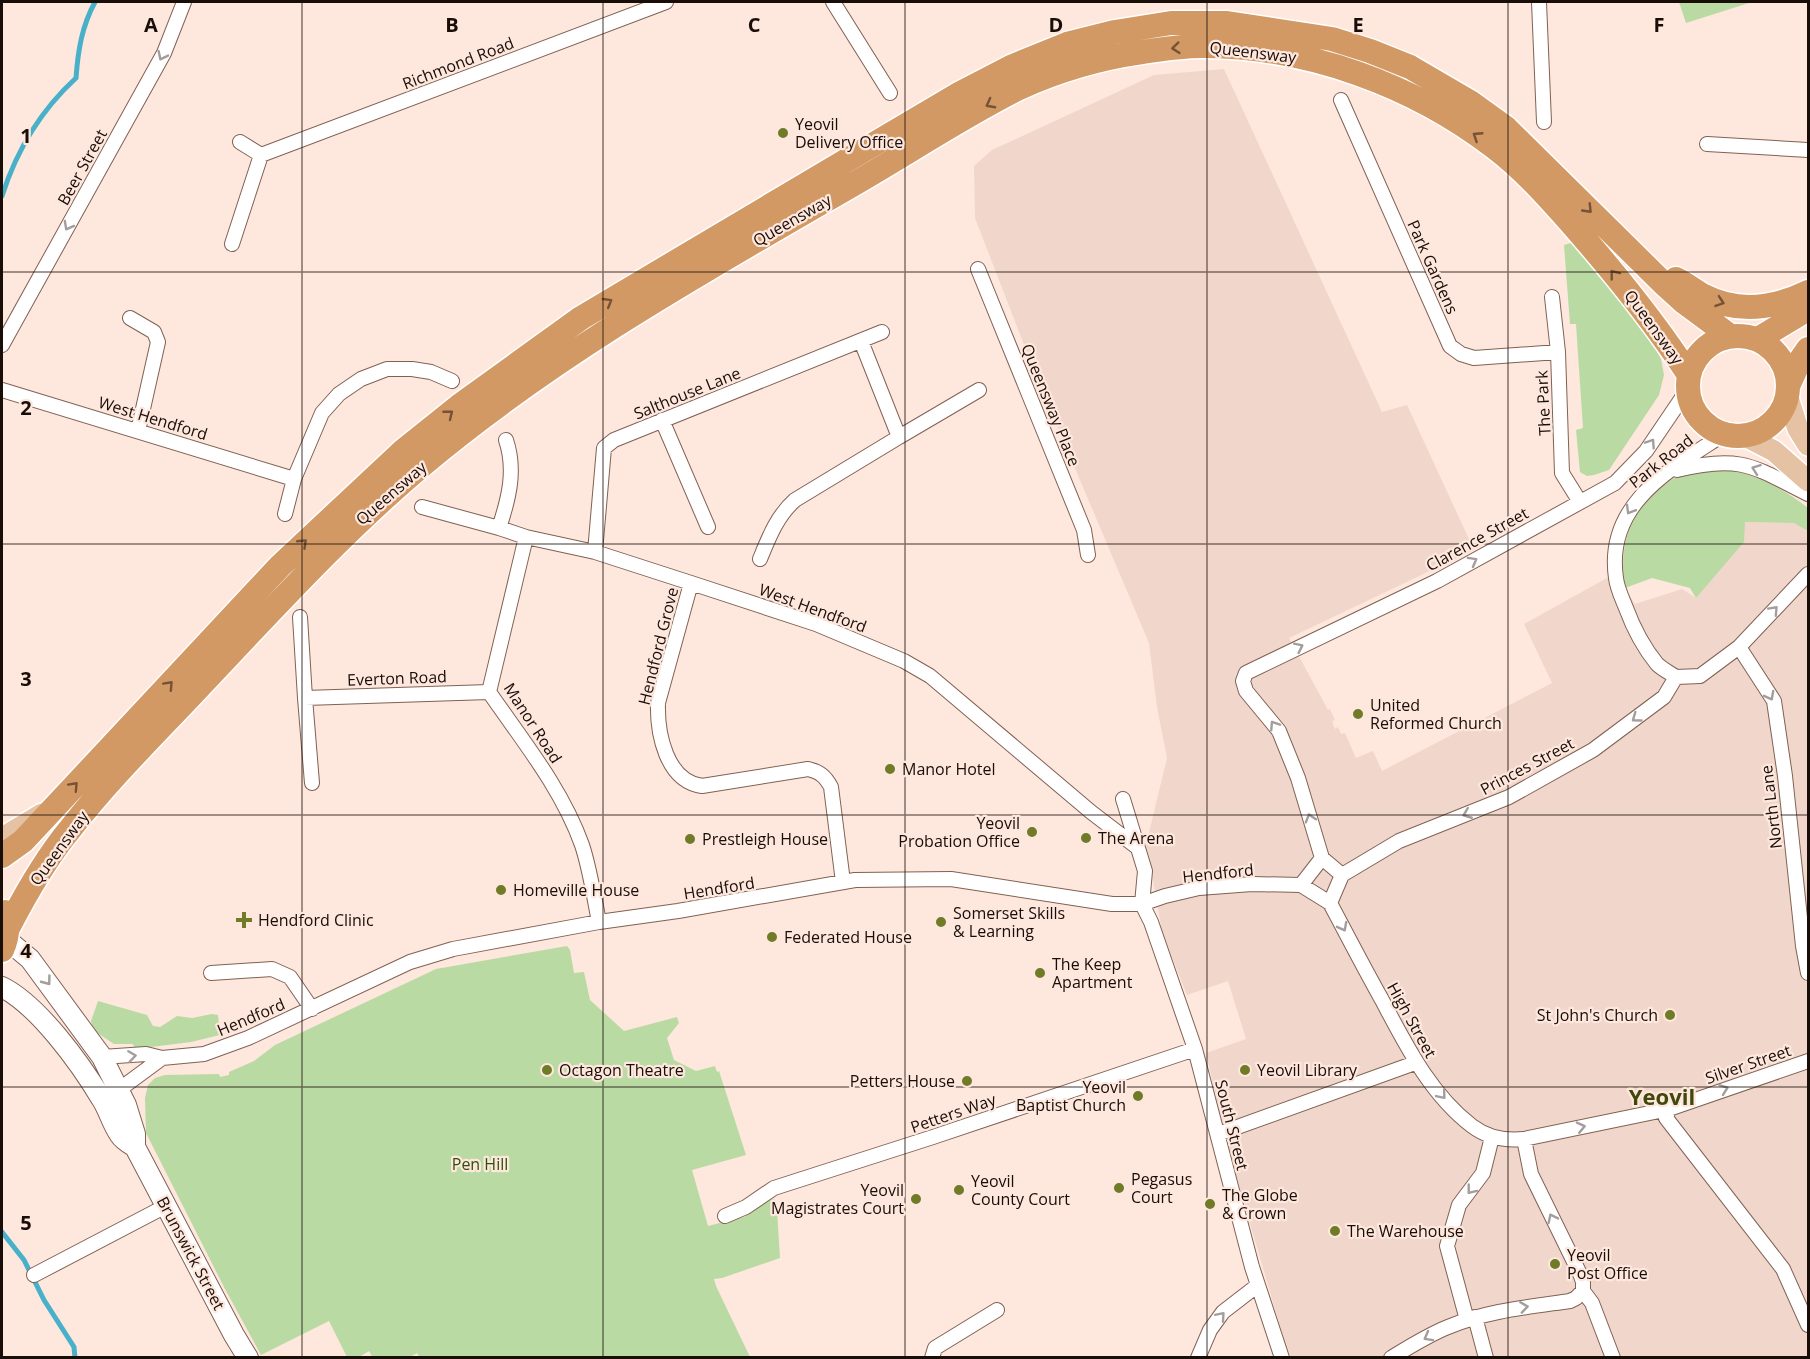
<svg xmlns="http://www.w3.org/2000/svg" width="1810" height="1359" font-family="'Open Sans',sans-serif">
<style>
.built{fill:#f1d7cb}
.green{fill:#badaa3}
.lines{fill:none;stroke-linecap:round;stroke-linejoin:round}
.stream{stroke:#49b0ca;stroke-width:5}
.street-casing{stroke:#816153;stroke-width:16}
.secondary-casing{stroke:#816153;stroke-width:22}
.primary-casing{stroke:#fff;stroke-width:24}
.highway-casing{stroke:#fff;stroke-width:27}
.street{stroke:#fff;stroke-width:14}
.secondary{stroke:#fff;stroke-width:20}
.primary{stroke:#e4c2a3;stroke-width:21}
.highway{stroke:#d29965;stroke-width:24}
.oneway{stroke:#765336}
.oneway2{stroke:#a39e9c}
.grid{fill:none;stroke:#190d07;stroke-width:1.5;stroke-opacity:0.55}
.poi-dot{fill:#707b28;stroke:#fee7dd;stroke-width:2}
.labels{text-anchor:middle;stroke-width:4.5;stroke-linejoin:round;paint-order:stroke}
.street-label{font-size:16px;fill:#190d07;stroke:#fee7dd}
.poi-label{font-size:16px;fill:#190d07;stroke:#fee7dd;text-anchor:start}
.park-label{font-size:16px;fill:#2e5007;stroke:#fee7dd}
.district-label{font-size:22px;font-weight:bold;fill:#40480c;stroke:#fee7dd}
.grid-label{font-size:20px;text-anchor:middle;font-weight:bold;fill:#190d07;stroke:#fee7dd;stroke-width:4.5;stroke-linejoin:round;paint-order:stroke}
</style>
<rect width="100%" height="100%" fill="#fee7dd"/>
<!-- built -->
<path class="built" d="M 1224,69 L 1382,412 L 1407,405 L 1474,550 L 1289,638 L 1328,710 L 1330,709 L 1335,720 L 1332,721 L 1335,729 L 1338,727 L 1341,734 L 1345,733 L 1356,758 L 1373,751 L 1382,771 L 1552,683 L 1524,624 L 1616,573 L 1635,604 L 1682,589 L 1696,598 L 1745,522 L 1795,523 L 1808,531 L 1808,1357 L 1291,1357 L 1286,1347 L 1227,1144 L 1206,1053 L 1246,1039 L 1228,981 L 1187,995 L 1162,932 L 1150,863 L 1145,849 L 1167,758 L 1157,707 L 1149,643 L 1038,381 L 975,218 L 974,166 L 992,150 L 1154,75 Z"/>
<!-- green -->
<path class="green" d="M 1679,2 L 1752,2 L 1686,23 Z
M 1574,242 L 1651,341 L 1661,359 L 1664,375 L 1659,395 L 1609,470 L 1594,475 L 1587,476 L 1580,472 L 1576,430 L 1583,428 L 1576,324 L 1570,324 L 1564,245 Z
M 1718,468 C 1754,473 1780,486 1808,508 L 1808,531 L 1794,523 L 1745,522 L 1744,542 L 1696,598 L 1690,588 L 1652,578 L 1625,588 C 1618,549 1629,512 1661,488 C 1667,483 1674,477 1681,475 C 1692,471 1706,470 1718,468 Z
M 567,946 L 570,950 L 574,973 L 584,972 L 590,1000 L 624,1031 L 677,1017 L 679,1023 L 667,1038 L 674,1060 L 696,1071 L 715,1066 L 717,1072 L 719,1071 L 746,1155 L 692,1170 L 708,1226 L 744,1217 L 766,1201 L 774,1199 L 777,1210 L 780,1258 L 722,1278 L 714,1279 L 716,1286 L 750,1357 L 420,1358 L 417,1353 L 410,1357 L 373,1358 L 369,1351 L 359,1357 L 347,1357 L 329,1321 L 261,1355 L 225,1289 L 146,1133 L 145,1098 L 148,1085 L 155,1078 L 165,1075 L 219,1074 L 220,1077 L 229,1075 L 229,1072 L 254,1061 L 275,1045 L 436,969 Z
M 98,1001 L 147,1015 L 153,1026 L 160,1027 L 177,1016 L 192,1018 L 212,1014 L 218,1015 L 220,1035 L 191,1042 L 135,1049 L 133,1044 L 114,1044 L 93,1030 L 91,1021 Z"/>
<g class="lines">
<!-- stream -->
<path class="stream" d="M 2,196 C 17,149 40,111 76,78 C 78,50 82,26 95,2
M 2,1232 L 24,1260 L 44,1300 L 74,1347 L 75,1358"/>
<defs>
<path id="street" d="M 833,2 L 890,93
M 1539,2 L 1544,122
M 1341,100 L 1450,346 L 1461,354 L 1474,358 L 1558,352
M 240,142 L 261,155
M 1707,144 L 1808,150
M 261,155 L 666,2
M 232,244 L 261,155
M 978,269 L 1084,530 L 1088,555
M 1552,297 L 1558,352 L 1562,473 L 1580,502
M 130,318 L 154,332 L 158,342 L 138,431
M 2,345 L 164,53 L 184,2
M 2,390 L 294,479
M 662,420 L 708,527
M 899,437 L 979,390
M 1677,470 C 1741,454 1754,467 1808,494
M 422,507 L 499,528 L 526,537 L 595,552 L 691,583 L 816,624 L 904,661 L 930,676 L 1091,812 L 1138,848
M 285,514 L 294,479 L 322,413 L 339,394 L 361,379 L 387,369 L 412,369 L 431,372 L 452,381
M 499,528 C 509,498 516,470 506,440
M 526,537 L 489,692 C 523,741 562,789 582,845 C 590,869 594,897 599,922
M 595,552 L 604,448 L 614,440 L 882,332
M 760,559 C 769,537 777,516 795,500 L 899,437 L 861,341
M 691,583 L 658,703 C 657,733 666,781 702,786 L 808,769 C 820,772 825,776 831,787 L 843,882
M 300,617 L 305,698 L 489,692
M 1739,647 L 1774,701 L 1785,776 L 1803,946 L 1808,973
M 1676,677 C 1670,673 1662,669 1657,664 C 1644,648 1633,627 1626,608 C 1622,598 1617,588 1616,578 C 1605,503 1671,469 1724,434
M 1676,677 L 1700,676 L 1739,647 L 1808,574
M 305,698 L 312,783
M 1123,799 L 1145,871 L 1142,904
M 1342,875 L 1322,858 L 1298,778 L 1279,731 L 1246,691 L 1243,681 L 1246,673 L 1437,581 L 1615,483 L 1646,451 L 1688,389
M 1342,875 L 1330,903 C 1347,935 1364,968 1382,1000 C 1406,1045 1430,1094 1472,1126 C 1488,1138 1505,1141 1524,1139 L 1669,1109 L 1808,1061
M 1342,875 L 1399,841 L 1509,797 L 1593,750 L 1664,697 L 1676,677
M 1301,885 L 1330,903
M 1301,885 L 1322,858
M 1142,904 L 1151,922 L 1195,1049 L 1252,1267 L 1282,1358
M 211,973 L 272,969 L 290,977 L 312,1009
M 102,1057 L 146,1054 L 162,1058 L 204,1054 L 248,1038 L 410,962 L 453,949 L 599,922 L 678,911 L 855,880 L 951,879 L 1112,904 L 1142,904 L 1165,896 L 1199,888 L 1252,884 L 1301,885
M 120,1089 L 162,1058
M 1669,1109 L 1666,1118 L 1783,1269 L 1808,1325
M 1218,1134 L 1415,1063
M 1524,1139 L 1531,1174 L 1581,1276 L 1583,1282 L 1583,1291 L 1592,1303 L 1613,1358
M 725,1216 L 746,1207 L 774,1188 L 933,1137 L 1195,1049
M 34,1275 L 166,1206
M 1475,1317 L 1486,1358
M 1467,1320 L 1447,1246 L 1459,1205 L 1483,1173 L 1492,1137
M 932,1358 L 935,1348 L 997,1310
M 1198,1358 L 1210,1330 L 1223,1312 L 1258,1285
M 1391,1358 C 1409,1347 1428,1335 1448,1327 C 1486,1311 1528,1307 1570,1301 L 1576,1298 L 1583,1291"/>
<path id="secondary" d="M 6,939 L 30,959 L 102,1057 L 126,1105 L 135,1134 L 135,1147
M 2,987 C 38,1005 80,1063 101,1098 C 109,1110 112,1124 120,1135 C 123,1140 130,1144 135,1147 L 234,1335 L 248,1358"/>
<path id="primary" d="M 1788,398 L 1798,429 L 1808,445
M 1745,436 L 1774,451 L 1808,481
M 2,838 L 42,814"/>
<path id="highway" d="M 1676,279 C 1686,284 1695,291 1704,296 C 1739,314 1775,308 1808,292
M1688 386a50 50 0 1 1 100 0a50 50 0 1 1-100 0Z
M 1758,339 L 1808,309
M 1789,384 L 1799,362 L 1808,349
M 2,856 L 23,841 L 280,566 L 404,450 L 459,406 L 581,318 L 891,134 L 957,95 L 1013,66 L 1067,44 L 1115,32 L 1171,23 L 1227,23 L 1332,39 L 1370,51 L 1410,67 L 1470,102 L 1506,128 L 1663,283 L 1684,302 L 1730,336
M 8,928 C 26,893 46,858 71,828 C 110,778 157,732 201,685 C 272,610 342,533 421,466 C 553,355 703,271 852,185 C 908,153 961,117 1019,88 C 1058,70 1100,58 1142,52 C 1163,49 1185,45 1206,46 C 1309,47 1413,85 1494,147 C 1523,169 1547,196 1571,223 C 1613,271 1654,321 1689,375
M 2,950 C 8,937 9,926 5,912"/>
</defs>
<!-- street casing -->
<use href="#street" class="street-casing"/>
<!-- secondary casing -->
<use href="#secondary" class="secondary-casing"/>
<!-- primary casing -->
<use href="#primary" class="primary-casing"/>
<!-- highway casing -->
<use href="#highway" class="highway-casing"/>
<!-- street -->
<use href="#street" class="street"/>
<!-- secondary -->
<use href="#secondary" class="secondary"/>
<!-- primary -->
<use href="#primary" class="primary"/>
<!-- highway -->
<use href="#highway" class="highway"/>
</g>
<!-- one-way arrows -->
<defs><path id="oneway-chevron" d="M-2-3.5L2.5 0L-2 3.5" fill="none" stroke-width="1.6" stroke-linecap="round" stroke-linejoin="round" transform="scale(1.5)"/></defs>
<g class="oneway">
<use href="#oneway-chevron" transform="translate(1176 48) rotate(174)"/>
<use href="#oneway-chevron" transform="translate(990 104) rotate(152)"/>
<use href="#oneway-chevron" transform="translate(1477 136) rotate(-147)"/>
<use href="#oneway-chevron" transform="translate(1588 209) rotate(46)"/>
<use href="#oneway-chevron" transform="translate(1614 274) rotate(-128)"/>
<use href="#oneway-chevron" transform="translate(608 302) rotate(-31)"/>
<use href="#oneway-chevron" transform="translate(1720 302) rotate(19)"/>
<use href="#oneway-chevron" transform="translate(449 414) rotate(-39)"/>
<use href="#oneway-chevron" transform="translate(303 543) rotate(-44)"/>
<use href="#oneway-chevron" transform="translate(169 685) rotate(-47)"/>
<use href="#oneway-chevron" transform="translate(74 786) rotate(-47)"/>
</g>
<g class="oneway2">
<use href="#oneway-chevron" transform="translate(162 56) rotate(116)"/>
<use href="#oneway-chevron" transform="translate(68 226) rotate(119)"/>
<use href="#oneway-chevron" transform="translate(1651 443) rotate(-56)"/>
<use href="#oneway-chevron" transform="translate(1756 469) rotate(-160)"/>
<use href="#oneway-chevron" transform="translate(1630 510) rotate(121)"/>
<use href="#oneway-chevron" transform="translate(1473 561) rotate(-29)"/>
<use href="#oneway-chevron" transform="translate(1774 610) rotate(-47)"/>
<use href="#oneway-chevron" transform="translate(1299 647) rotate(-26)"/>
<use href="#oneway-chevron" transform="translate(1770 696) rotate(62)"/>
<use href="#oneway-chevron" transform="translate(1636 718) rotate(144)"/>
<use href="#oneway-chevron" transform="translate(1274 725) rotate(-123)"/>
<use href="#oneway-chevron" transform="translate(1467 814) rotate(158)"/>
<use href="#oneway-chevron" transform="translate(1310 818) rotate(-107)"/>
<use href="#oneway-chevron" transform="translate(1343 927) rotate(62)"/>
<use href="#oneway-chevron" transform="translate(47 981) rotate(53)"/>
<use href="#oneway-chevron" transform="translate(132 1056) rotate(-8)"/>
<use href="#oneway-chevron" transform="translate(1724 1089) rotate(-20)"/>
<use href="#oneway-chevron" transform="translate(1442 1095) rotate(50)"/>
<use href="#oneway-chevron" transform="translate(1581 1127) rotate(-13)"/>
<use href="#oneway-chevron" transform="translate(1471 1190) rotate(128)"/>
<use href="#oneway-chevron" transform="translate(1552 1218) rotate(-116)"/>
<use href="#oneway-chevron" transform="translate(1524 1307) rotate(-8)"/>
<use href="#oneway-chevron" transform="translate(1221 1316) rotate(-49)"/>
<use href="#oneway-chevron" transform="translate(1428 1337) rotate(151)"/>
</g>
<!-- grid -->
<path class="grid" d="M 302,2 L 302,1358M 603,2 L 603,1358M 905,2 L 905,1358M 1207,2 L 1207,1358M 1508,2 L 1508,1358M 2,272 L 1808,272M 2,544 L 1808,544M 2,815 L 1808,815M 2,1087 L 1808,1087"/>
<!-- markers -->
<g class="poi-dot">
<circle cx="783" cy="133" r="6"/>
<circle cx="1358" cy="714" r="6"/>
<circle cx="890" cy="769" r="6"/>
<circle cx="1032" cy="832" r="6"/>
<circle cx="1086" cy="838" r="6"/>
<circle cx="690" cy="839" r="6"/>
<circle cx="501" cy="890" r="6"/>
<path d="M241 911h6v6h6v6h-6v6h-6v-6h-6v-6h6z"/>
<circle cx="941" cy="922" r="6"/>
<circle cx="772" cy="937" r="6"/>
<circle cx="1040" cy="973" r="6"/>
<circle cx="1670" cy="1015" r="6"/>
<circle cx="547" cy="1070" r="6"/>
<circle cx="1245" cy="1070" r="6"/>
<circle cx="967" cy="1081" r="6"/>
<circle cx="1138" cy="1096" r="6"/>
<circle cx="1119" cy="1188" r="6"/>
<circle cx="959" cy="1190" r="6"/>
<circle cx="916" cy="1199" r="6"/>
<circle cx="1210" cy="1204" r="6"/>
<circle cx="1335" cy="1231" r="6"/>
<circle cx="1555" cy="1264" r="6"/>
</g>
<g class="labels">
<!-- street labels -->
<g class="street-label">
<text transform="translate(1253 52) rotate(7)" y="6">Queensway</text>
<text transform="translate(458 63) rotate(-21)" y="6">Richmond Road</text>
<text transform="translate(82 167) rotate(-61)" y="6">Beer Street</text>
<text transform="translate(792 220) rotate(-30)" y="6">Queensway</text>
<text transform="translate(1433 267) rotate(66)" y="6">Park Gardens</text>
<text transform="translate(1654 327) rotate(54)" y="6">Queensway</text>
<text transform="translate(687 393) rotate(-22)" y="6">Salthouse Lane</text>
<text transform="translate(1543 403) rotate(-93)" y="6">The Park</text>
<text transform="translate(1051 405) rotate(68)" y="6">Queensway Place</text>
<text transform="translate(153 418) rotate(17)" y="6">West Hendford</text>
<text transform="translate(1661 461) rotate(-38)" y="6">Park Road</text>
<text transform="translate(391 493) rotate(-41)" y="6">Queensway</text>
<text transform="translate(1477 539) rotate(-29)" y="6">Clarence Street</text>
<text transform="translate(813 608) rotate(20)" y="6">West Hendford</text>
<text transform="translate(658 646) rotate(-76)" y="6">Hendford Grove</text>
<text transform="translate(397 678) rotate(-2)" y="6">Everton Road</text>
<text transform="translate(533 723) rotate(57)" y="6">Manor Road</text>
<text transform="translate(1527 766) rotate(-28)" y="6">Princes Street</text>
<text transform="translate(1771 807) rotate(-97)" y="6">North Lane</text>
<text transform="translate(59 848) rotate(-54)" y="6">Queensway</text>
<text transform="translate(1218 873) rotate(-6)" y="6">Hendford</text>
<text transform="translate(719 888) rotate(-9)" y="6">Hendford</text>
<text transform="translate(251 1017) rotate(-23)" y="6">Hendford</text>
<text transform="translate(1412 1020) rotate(61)" y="6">High Street</text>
<text transform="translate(1748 1064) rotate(-19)" y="6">Silver Street</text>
<text transform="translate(953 1113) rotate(-19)" y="6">Petters Way</text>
<text transform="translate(1232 1125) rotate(76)" y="6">South Street</text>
<text transform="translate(191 1253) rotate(62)" y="6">Brunswick Street</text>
</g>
<!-- poi labels -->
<g class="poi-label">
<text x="795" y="130">Yeovil<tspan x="795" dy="18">Delivery Office</tspan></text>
<text x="1370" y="711">United<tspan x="1370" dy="18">Reformed Church</tspan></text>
<text x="902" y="775">Manor Hotel</text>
<text x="1020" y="829" text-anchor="end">Yeovil<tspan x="1020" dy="18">Probation Office</tspan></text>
<text x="1098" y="844">The Arena</text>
<text x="702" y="845">Prestleigh House</text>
<text x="513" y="896">Homeville House</text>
<text x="953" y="919">Somerset Skills<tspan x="953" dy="18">&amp; Learning</tspan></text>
<text x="258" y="926">Hendford Clinic</text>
<text x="784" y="943">Federated House</text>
<text x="1052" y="970">The Keep<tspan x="1052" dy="18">Apartment</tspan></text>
<text x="1658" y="1021" text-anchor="end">St John's Church</text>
<text x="559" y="1076">Octagon Theatre</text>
<text x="1257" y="1076">Yeovil Library</text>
<text x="955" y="1087" text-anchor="end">Petters House</text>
<text x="1126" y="1093" text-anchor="end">Yeovil<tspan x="1126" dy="18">Baptist Church</tspan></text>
<text x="1131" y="1185">Pegasus<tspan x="1131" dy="18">Court</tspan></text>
<text x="971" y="1187">Yeovil<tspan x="971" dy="18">County Court</tspan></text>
<text x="904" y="1196" text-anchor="end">Yeovil<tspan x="904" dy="18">Magistrates Court</tspan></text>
<text x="1222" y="1201">The Globe<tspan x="1222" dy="18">&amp; Crown</tspan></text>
<text x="1347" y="1237">The Warehouse</text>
<text x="1567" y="1261">Yeovil<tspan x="1567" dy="18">Post Office</tspan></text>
</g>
<!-- park labels -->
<g class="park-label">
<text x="480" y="1170">Pen Hill</text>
</g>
<!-- district labels -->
<g class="district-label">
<text x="1662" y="1105">Yeovil</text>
</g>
</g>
<g class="grid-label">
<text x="151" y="32">A</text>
<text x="452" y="32">B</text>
<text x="754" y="32">C</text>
<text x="1056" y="32">D</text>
<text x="1358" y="32">E</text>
<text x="1659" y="32">F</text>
<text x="26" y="143">1</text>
<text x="26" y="415">2</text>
<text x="26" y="686">3</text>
<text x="26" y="958">4</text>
<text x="26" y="1230">5</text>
</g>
<!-- border -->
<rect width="1810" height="1359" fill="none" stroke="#190d07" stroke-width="6"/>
</svg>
